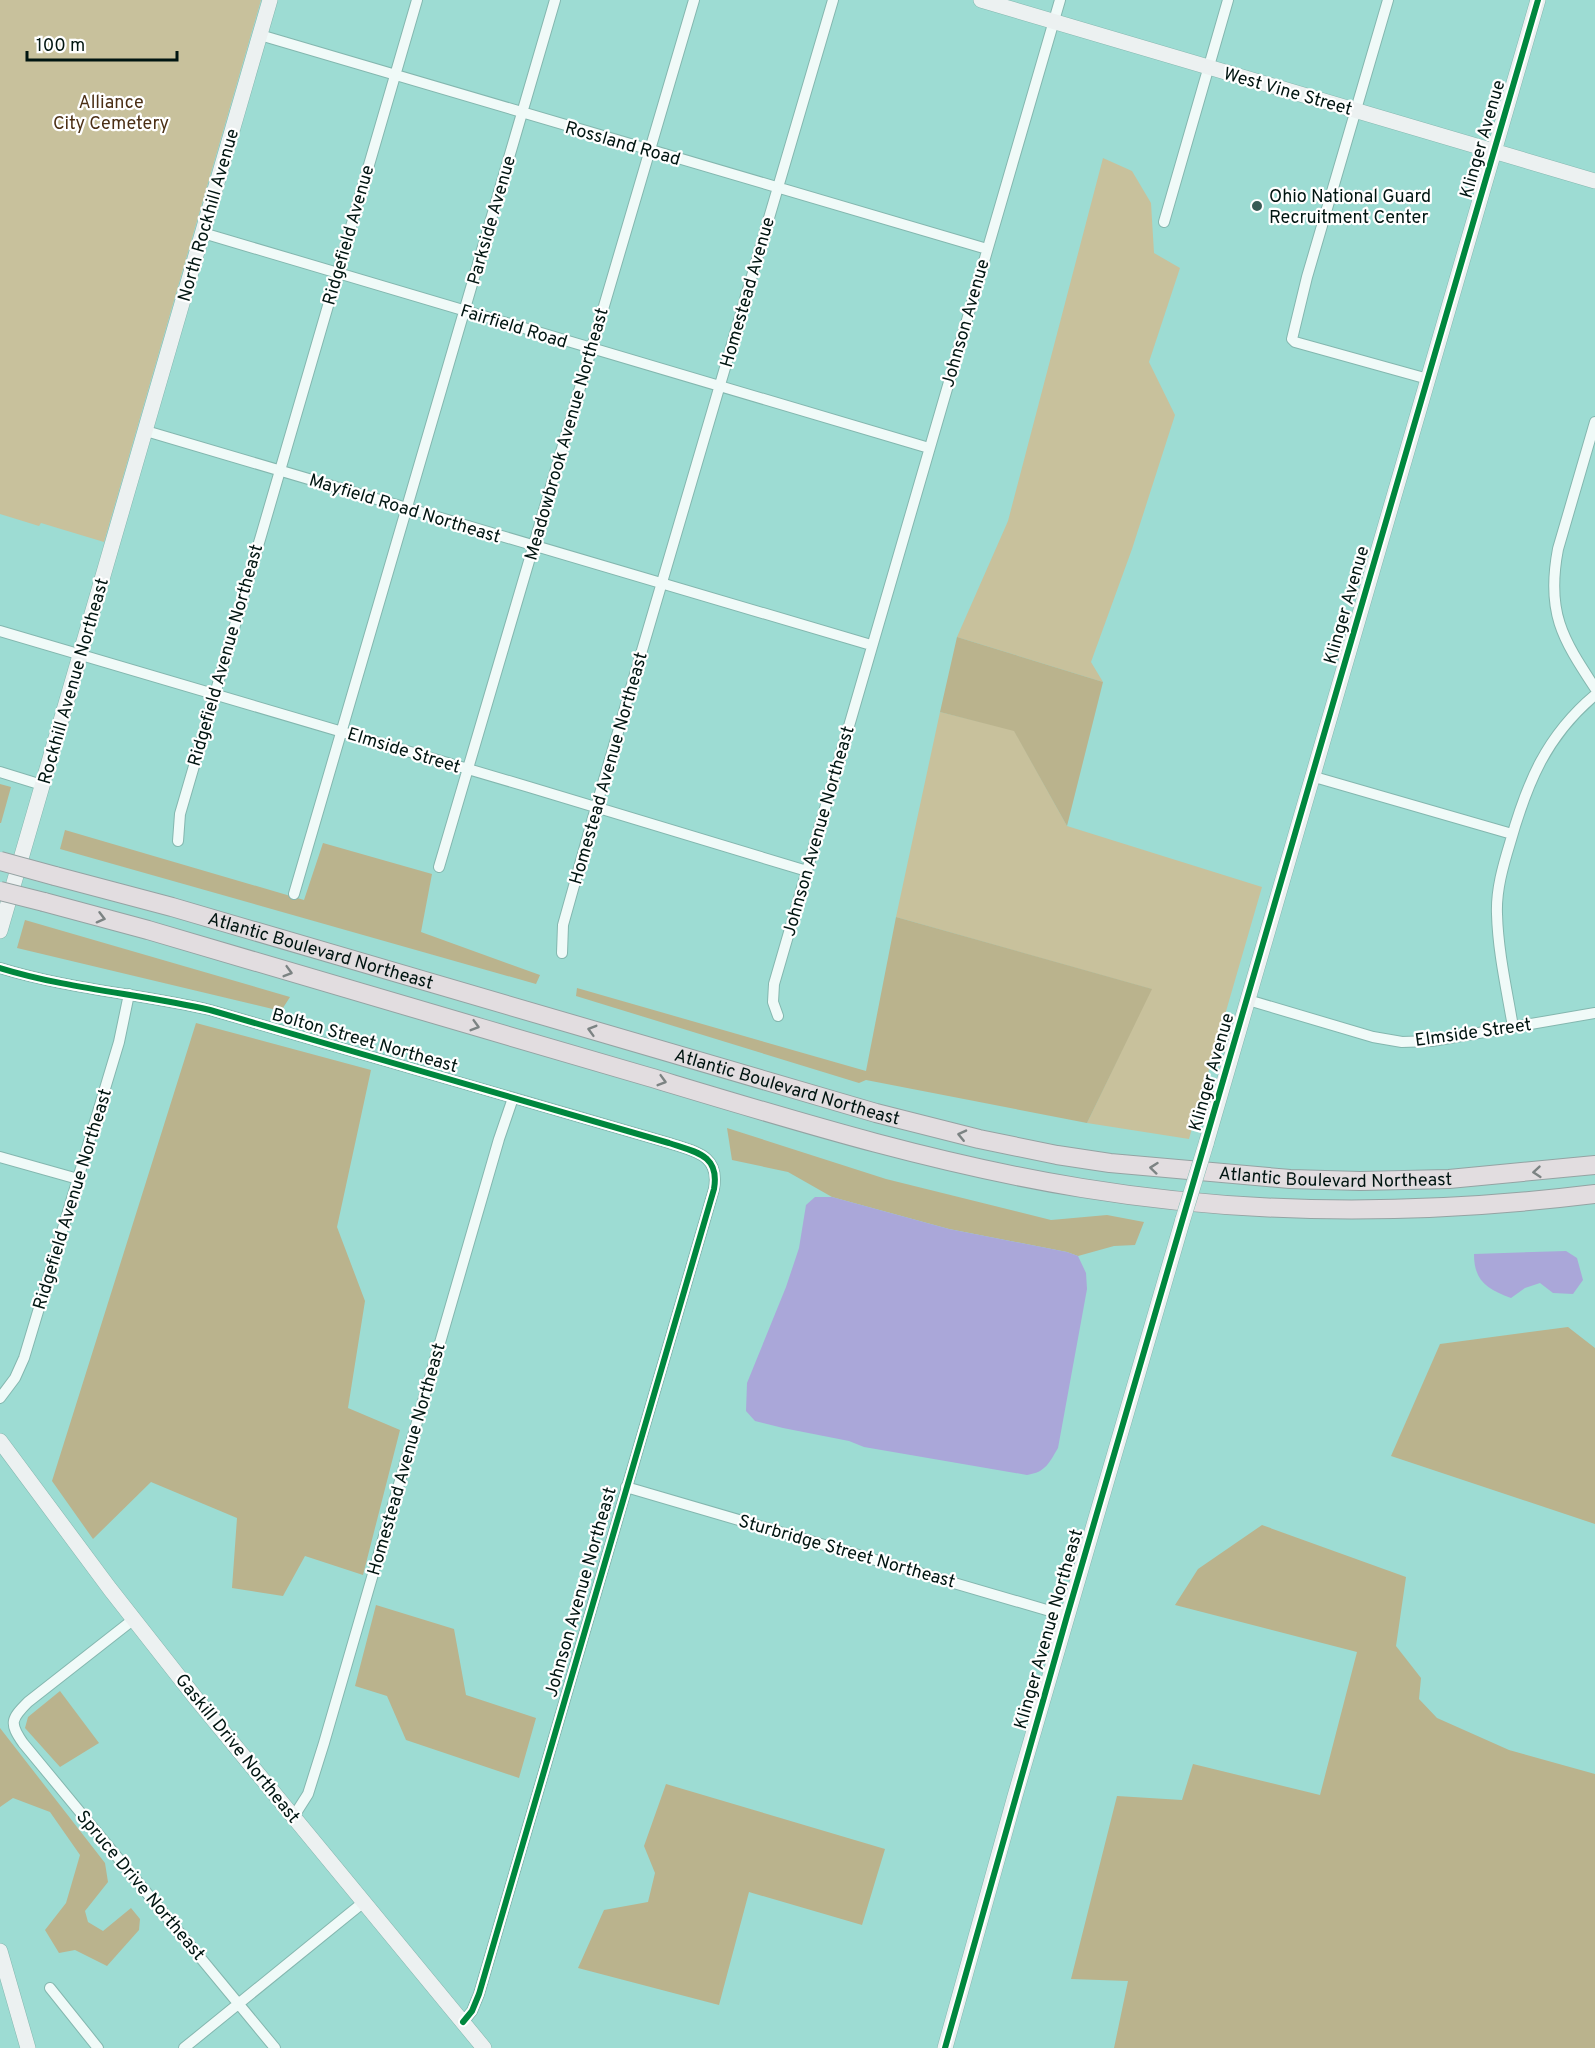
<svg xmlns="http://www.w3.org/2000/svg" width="1595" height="2048" font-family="Overpass,sans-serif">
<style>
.green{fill:#c8c19c}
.forest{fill:#bab38d}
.water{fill:#aaa7d9}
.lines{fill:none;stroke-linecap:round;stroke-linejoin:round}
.street-casing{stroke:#84b7af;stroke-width:12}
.secondary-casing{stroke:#84b7af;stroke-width:16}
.highway-casing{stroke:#94a3a3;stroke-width:20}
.street{stroke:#f0faf8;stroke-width:10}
.secondary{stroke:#ecf1f1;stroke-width:15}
.highway{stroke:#e2dde0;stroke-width:18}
.secondary-bridge-casing{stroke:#84b7af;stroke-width:16;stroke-linecap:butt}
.highway-bridge-casing{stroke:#94a3a3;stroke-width:20;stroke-linecap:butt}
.secondary-bridge{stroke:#ecf1f1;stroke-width:15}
.highway-bridge{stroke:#e2dde0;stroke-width:18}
.cycleway-casing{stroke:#fff;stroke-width:10}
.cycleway{stroke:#00873e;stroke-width:6}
.oneway{stroke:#7c8383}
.poi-dot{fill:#375b55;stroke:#fff;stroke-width:2}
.labels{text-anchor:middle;stroke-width:4.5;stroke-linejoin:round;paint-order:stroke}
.street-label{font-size:18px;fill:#001511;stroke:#fff}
.park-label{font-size:18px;fill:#4b2f15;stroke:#fff}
.poi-label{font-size:18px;fill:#001511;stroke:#fff;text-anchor:start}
</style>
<rect width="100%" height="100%" fill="#9ddcd3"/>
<!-- green -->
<path class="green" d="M 0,0 L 261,0 L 104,542 L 41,523 L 39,526 L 0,514 Z
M 1103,158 L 1132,171 L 1151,203 L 1154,253 L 1180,268 L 1149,362 L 1175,415 L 1132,549 L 1091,662 L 1103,682 L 957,637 L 1008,521 Z
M 940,712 L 1014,730 L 1067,826 L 1262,887 L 1189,1139 L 1087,1123 L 1151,989 L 896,917 Z"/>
<!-- forest -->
<path class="forest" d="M 957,637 L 1103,682 L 1067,826 L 1014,731 L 940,712 Z
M 0,784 L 11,787 L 1,823 L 0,823 Z
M 65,830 L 304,900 L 323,843 L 432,874 L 421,932 L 540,975 L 536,984 L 60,849 Z
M 896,917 L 1152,989 L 1087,1123 L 866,1080 L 859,1083 L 576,996 L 577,988 L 866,1071 Z
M 25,920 L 290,997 L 281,1011 L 17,948 Z
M 196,1023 L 371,1070 L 337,1227 L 365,1301 L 348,1408 L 400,1430 L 363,1575 L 305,1556 L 283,1596 L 232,1588 L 237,1518 L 151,1482 L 93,1539 L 52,1481 Z
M 727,1128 L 886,1179 L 1051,1220 L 1107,1215 L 1144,1222 L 1135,1245 L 1114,1246 L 1078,1256 L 1067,1252 L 949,1229 L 832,1197 L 788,1172 L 732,1160 Z
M 1568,1327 L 1595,1348 L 1595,1524 L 1391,1456 L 1440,1344 Z
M 1262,1525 L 1406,1577 L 1396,1646 L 1421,1678 L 1419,1699 L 1437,1718 L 1509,1750 L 1595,1774 L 1595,2048 L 1114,2048 L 1128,1981 L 1071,1979 L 1117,1796 L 1182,1800 L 1193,1764 L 1320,1795 L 1357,1652 L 1175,1605 L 1198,1569 Z
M 376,1605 L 454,1629 L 466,1695 L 536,1718 L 519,1778 L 406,1740 L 387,1696 L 355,1686 Z
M 60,1691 L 99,1743 L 60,1767 L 25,1728 L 28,1717 Z
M 0,1728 L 105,1863 L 108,1882 L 85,1911 L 88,1922 L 103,1931 L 131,1908 L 140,1919 L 139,1930 L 107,1966 L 75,1950 L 59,1953 L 45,1930 L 66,1903 L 80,1855 L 50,1812 L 13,1798 L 0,1807 Z
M 666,1784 L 885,1849 L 862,1925 L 749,1892 L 719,2005 L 578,1968 L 604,1910 L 648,1902 L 655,1873 L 644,1846 Z"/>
<!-- water -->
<path class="water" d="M 815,1197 L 832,1197 L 949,1229 L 1067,1252 L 1078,1256 L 1086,1273 L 1087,1289 L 1058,1448 C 1049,1463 1046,1472 1027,1475 L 864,1447 L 849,1441 L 783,1428 L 755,1421 L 746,1411 L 747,1383 L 786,1287 L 799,1248 L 806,1205 Z
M 1566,1251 L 1577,1258 L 1583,1280 L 1573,1294 L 1553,1293 L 1540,1283 L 1525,1288 L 1511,1298 C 1487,1289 1474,1281 1474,1254 Z"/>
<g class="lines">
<defs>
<path id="street" d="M 1388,0 L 1307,277 L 1292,339 L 1295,342 L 1428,379
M 260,35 L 987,249
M 1164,222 L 1228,0
M 203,233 L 929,448
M 1595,422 L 1558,549 C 1546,612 1562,638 1595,688
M 146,431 L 871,645
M 0,631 L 529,787 L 807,871
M 0,772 L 42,785
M 1311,776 L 1512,834
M 178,841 L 180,814 L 417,0
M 439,867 L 694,0
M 294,894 L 555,0
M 562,953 L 563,925 L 596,807 L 833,0
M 0,968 C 68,989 141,994 210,1010 L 669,1143 C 696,1152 720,1155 714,1189 L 479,1994 L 472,2011 L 463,2022
M 1248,1000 L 1373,1037 L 1402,1042 L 1432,1041 L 1595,1013
M 778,1016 L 773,1002 L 774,984 L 1060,0
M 1513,1027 C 1507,991 1498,952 1497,914 C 1496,890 1503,866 1510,843 C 1527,783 1546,736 1595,695
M 0,1157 L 78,1179
M 0,1398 L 15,1378 L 24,1358 L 119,1042 L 129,994
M 626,1487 L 1067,1616
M 134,1619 L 28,1702 C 11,1719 9,1723 23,1743 L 275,2048
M 294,1816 L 308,1794 L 324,1743 L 499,1139 L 513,1098
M 50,1988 L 98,2048
M 184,2048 L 365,1901"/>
<path id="secondary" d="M 981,0 L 1595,181
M 0,931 L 270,0
M 1206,1144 L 1538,0
M 0,1441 L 110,1589 L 198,1701 L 484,2048
M 0,1951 L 28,2048
M 945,2048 L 1015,1796 L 1183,1219"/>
<g id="highway">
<path id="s1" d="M 55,876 L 172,907 L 876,1113 L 979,1139 L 1057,1155 L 1110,1163 L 1290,1179 L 1360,1181 L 1449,1179 L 1595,1165"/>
<path d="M 44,902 L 148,930 C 315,980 482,1028 649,1077 C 792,1120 934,1164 1082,1188 C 1252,1216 1425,1215 1595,1194"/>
</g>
</defs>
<!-- street casing -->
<use href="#street" class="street-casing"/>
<!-- secondary casing -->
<use href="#secondary" class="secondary-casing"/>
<!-- highway casing -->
<use href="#highway" class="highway-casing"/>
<!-- street -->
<use href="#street" class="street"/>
<!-- secondary -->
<use href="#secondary" class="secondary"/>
<!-- highway -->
<use href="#highway" class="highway"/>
<defs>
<path id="secondary-bridge" d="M 1183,1219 L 1206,1144"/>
<path id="highway-bridge" d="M 0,861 L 55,876
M 0,891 L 44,902"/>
</defs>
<!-- secondary-bridge casing -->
<use href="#secondary-bridge" class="secondary-bridge-casing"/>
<!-- highway-bridge casing -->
<use href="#highway-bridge" class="highway-bridge-casing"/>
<!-- secondary-bridge -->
<use href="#secondary-bridge" class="secondary-bridge"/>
<!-- highway-bridge -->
<use href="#highway-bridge" class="highway-bridge"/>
<defs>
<path id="cycleway" d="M 0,968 C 68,989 141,994 210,1010 L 669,1143 C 696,1152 720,1155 714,1189 L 479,1994 L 472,2011 L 463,2022
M 945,2048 L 1067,1616 L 1538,0"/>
</defs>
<!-- cycleway casing -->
<use href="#cycleway" class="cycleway-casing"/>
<!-- cycleway -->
<use href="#cycleway" class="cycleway"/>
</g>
<!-- one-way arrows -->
<defs><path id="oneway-chevron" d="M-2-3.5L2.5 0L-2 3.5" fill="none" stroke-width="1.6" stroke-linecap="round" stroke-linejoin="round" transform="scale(1.5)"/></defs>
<g class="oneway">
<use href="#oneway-chevron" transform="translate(101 918) rotate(15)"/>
<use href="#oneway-chevron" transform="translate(288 972) rotate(16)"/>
<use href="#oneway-chevron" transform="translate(475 1026) rotate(16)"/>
<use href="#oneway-chevron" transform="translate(592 1030) rotate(-164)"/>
<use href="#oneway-chevron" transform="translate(662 1081) rotate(16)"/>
<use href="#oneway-chevron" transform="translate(962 1135) rotate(-167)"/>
<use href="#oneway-chevron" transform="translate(1154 1168) rotate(-174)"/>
<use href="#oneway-chevron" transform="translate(1537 1172) rotate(175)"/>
</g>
<!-- markers -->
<circle class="poi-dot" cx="1257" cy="206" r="6"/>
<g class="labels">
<!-- street labels -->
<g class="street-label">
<text transform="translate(1288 91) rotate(16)" y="6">West Vine Street</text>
<text transform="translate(1482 139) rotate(-74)" y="6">Klinger Avenue</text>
<text transform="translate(623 143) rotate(16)" y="6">Rossland Road</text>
<text transform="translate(208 215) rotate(-74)" y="6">North Rockhill Avenue</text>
<text transform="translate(491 220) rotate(-74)" y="6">Parkside Avenue</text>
<text transform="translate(348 235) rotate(-74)" y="6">Ridgefield Avenue</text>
<text transform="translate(747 292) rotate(-74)" y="6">Homestead Avenue</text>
<text transform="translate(965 323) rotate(-74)" y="6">Johnson Avenue</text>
<text transform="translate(514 326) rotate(17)" y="6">Fairfield Road</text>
<text transform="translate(566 434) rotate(-74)" y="6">Meadowbrook Avenue Northeast</text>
<text transform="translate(405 508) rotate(17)" y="6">Mayfield Road Northeast</text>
<text transform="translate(1346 605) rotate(-74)" y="6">Klinger Avenue</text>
<text transform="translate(225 655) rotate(-74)" y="6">Ridgefield Avenue Northeast</text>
<text transform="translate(73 681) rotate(-74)" y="6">Rockhill Avenue Northeast</text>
<text transform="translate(404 750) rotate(17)" y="6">Elmside Street</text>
<text transform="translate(608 768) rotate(-74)" y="6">Homestead Avenue Northeast</text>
<text transform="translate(818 831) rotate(-74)" y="6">Johnson Avenue Northeast</text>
<text dy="6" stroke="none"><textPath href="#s1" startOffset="276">Atlantic Boulevard Northeast</textPath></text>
<text transform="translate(1473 1032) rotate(-8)" y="6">Elmside Street</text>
<text transform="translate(365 1040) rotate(16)" y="6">Bolton Street Northeast</text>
<text transform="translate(1211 1072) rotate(-74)" y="6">Klinger Avenue</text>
<text dy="6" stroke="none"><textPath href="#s1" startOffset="762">Atlantic Boulevard Northeast</textPath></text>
<text dy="6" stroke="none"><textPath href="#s1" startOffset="1320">Atlantic Boulevard Northeast</textPath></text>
<text transform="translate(72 1199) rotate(-73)" y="6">Ridgefield Avenue Northeast</text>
<text transform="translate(406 1459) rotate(-74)" y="6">Homestead Avenue Northeast</text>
<text transform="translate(847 1551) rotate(16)" y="6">Sturbridge Street Northeast</text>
<text transform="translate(580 1592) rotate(-74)" y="6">Johnson Avenue Northeast</text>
<text transform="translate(1048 1629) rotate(-74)" y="6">Klinger Avenue Northeast</text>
<text transform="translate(238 1748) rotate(51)" y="6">Gaskill Drive Northeast</text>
<text transform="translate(141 1885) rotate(50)" y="6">Spruce Drive Northeast</text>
</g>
<!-- park labels -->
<g class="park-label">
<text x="111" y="108">Alliance<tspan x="111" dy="21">City Cemetery</tspan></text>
</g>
<!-- poi labels -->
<g class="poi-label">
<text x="1269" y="202">Ohio National Guard<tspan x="1269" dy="21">Recruitment Center</tspan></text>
</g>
</g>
<!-- scale -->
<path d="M27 51v9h150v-9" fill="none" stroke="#001511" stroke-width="3"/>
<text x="36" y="51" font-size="18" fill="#001511" stroke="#ffffff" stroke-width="4.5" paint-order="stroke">100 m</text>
</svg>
